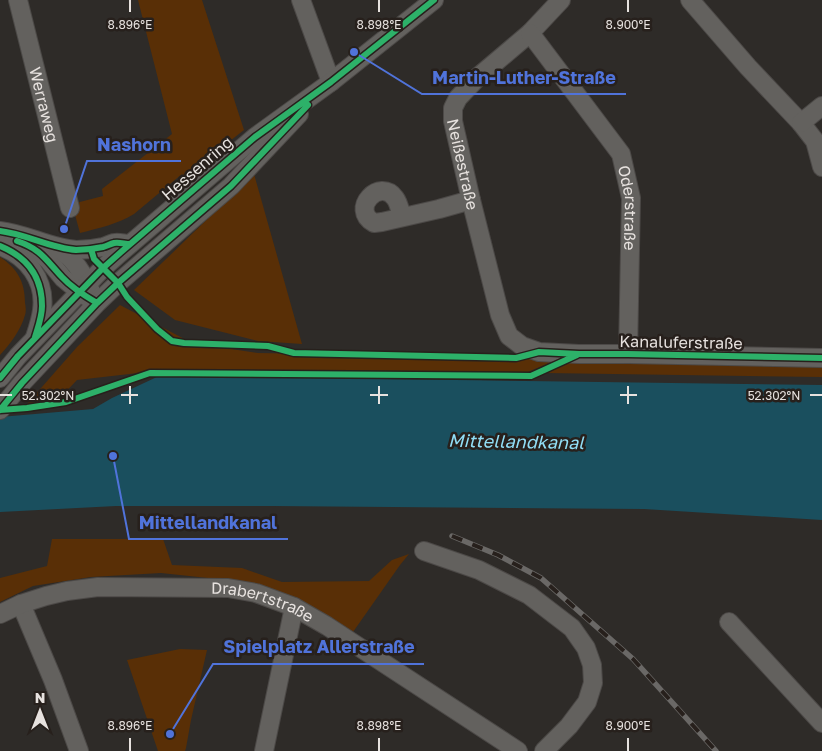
<svg xmlns="http://www.w3.org/2000/svg" width="822" height="751" font-family="'Golos Text',sans-serif">
<style>
.green{fill:#592f06}
.water{fill:#1a4f5e}
.lines{fill:none;stroke-linecap:round;stroke-linejoin:round}
.minor-casing{stroke:#4c4947;stroke-width:20}
.minor{stroke:#63615e;stroke-width:18}
.rail-casing{stroke:#6a6866;stroke-width:5.5}
.rail{stroke:#27201c;stroke-width:4;stroke-dasharray:11;stroke-linecap:butt}
.cycleway-casing{stroke:#27201c;stroke-width:9}
.cycleway{stroke:#2db169;stroke-width:6}
.ticks{fill:none;stroke:#e7e2df;stroke-width:2}
.labels{text-anchor:middle;stroke-width:5;stroke-linejoin:round;paint-order:stroke}
.street-label{font-size:16px;fill:#e7e2df;stroke:#27201c}
.water-label{font-size:18px;font-style:italic;fill:#91def6;stroke:#27201c}
.ticks-label{font-size:12px;text-anchor:middle;fill:#e7e2df;stroke:#27201c;stroke-width:5;stroke-linejoin:round;paint-order:stroke}
.leader{fill:none;stroke:#5073da;stroke-width:2}
.callout-dot{fill:#5073da;stroke:#27201c;stroke-width:2}
.callout-label{font-size:18px;text-anchor:middle;font-weight:bold;fill:#5073da;stroke:#27201c;stroke-width:5;stroke-linejoin:round;paint-order:stroke}
</style>
<rect width="100%" height="100%" fill="#2e2b28"/>
<!-- green -->
<path class="green" d="M 138,0 L 202,0 L 244,130 L 184,177 L 182,174 L 134,214 C 118,224 99,228 80,233 L 72,204 L 103,196 L 102,189 L 172,134 Z
M 254,174 L 302,344 L 258,341 L 175,320 L 134,290 Z
M 0,257 C 18,269 25,282 25,303 C 26,307 26,312 25,315 C 21,330 10,344 0,355 Z
M 120,305 L 192,343 L 258,353 L 561,358 L 523,374 L 147,372 L 77,380 L 58,400 L 27,404 L 77,347 Z
M 577,360 L 822,365 L 822,377 L 545,373 Z
M 52,539 L 163,539 L 172,565 L 242,568 L 282,582 L 369,581 L 392,560 L 409,554 L 400,565 L 353,632 L 297,598 L 236,581 L 161,573 L 91,577 L 33,586 L 0,602 L 0,578 L 47,566 Z
M 180,649 L 207,650 L 191,720 L 186,748 L 185,751 L 158,751 L 127,660 Z"/>
<!-- water -->
<path class="water" d="M 159,376 L 822,385 L 822,520 L 644,509 L 272,506 L 116,506 L 0,512 L 0,417 L 93,409 L 112,398 Z"/>
<g class="lines">
<defs>
<g id="minor">
<path id="s1" d="M 18,0 L 70,208"/>
<path d="M 301,0 L 331,82"/>
<path id="s2" d="M 561,0 L 530,33 L 478,77 L 458,98 L 453,108 L 453,121 L 471,200 L 500,315 L 509,336 L 522,346 L 539,352 L 579,354 L 628,354 L 822,358"/>
<path d="M 690,0 L 748,67 L 801,123 L 815,141 L 822,167"/>
<path id="s3" d="M 530,33 L 621,154 L 631,198 L 628,354"/>
<path d="M 801,123 L 822,106"/>
<path d="M 402,217 C 400,211 399,203 395,198 C 380,177 349,209 374,223 L 382,222 L 439,209 L 471,200"/>
<path d="M 0,231 C 26,234 50,248 76,250 C 85,250 94,249 103,247 C 107,246 110,244 114,243 C 119,242 125,244 130,244"/>
<path d="M 22,243 L 36,250 L 49,261 L 63,278 L 80,292 L 90,299"/>
<path d="M 0,246 C 27,256 46,280 42,310 C 41,319 38,328 35,337"/>
<path d="M 57,247 C 61,251 66,254 70,258 C 80,268 87,281 92,294"/>
<path d="M 0,378 L 18,356 L 103,268 L 121,252 L 255,137 L 331,82 L 434,0"/>
<path d="M 0,410 L 22,383 L 97,303 L 118,283 L 231,186 L 299,114"/>
<path d="M 424,551 L 479,570 L 529,595 L 572,628 L 586,648 L 592,665 L 593,683 L 587,702 L 569,726 L 544,751"/>
<path d="M 21,604 L 53,680 L 79,751"/>
<path id="s4" d="M 0,614 L 21,604 L 46,596 L 67,591 L 98,587 L 228,588 L 256,593 L 294,607 L 327,626 L 518,751"/>
<path d="M 729,622 L 822,723"/>
<path d="M 264,751 L 294,607"/>
</g>
</defs>
<!-- minor casing -->
<use href="#minor" class="minor-casing"/>
<!-- minor -->
<use href="#minor" class="minor"/>
<defs>
<path id="rail" d="M 452,536 L 498,555 L 541,578 L 633,659 L 716,751"/>
</defs>
<!-- rail casing -->
<use href="#rail" class="rail-casing"/>
<!-- rail -->
<use href="#rail" class="rail"/>
<defs>
<path id="cycleway" d="M 0,231 C 26,234 50,248 76,250 C 85,250 94,249 103,247 C 107,246 110,244 114,243 C 119,242 125,244 130,244
M 17,241 C 41,249 46,260 62,277 C 72,288 85,296 97,303
M 0,246 C 27,257 42,277 42,306 C 42,317 38,327 35,337
M 91,249 L 94,259 L 118,283 L 127,297 L 157,329 L 172,341 L 184,343 L 268,346 L 294,353 L 516,358 L 539,352 L 579,354 L 628,354 L 822,358
M 0,378 L 18,356 L 103,268 L 121,252 L 255,137 L 331,82 L 434,0
M 0,410 L 27,408 L 66,402 L 150,373 L 531,376 L 577,355
M 0,410 L 22,383 L 97,303 L 118,283 L 231,186 L 308,105"/>
</defs>
<!-- cycleway casing -->
<use href="#cycleway" class="cycleway-casing"/>
<!-- cycleway -->
<use href="#cycleway" class="cycleway"/>
</g>
<!-- ticks -->
<path class="ticks" d="M 130,0 L 130,12M 379,0 L 379,12M 628,0 L 628,12M 130,386 L 130,404M 379,386 L 379,404M 628,386 L 628,404M 0,395 L 12,395M 121,395 L 138,395M 370,395 L 388,395M 620,395 L 637,395M 810,395 L 822,395M 130,738 L 130,751M 379,738 L 379,751M 628,738 L 628,751"/>
<g class="labels">
<!-- street labels -->
<g class="street-label">
<text dy="6" stroke="none"><textPath href="#s1" startOffset="108">Werraweg</textPath></text>
<text dy="6" stroke="none"><textPath href="#s2" startOffset="211">Neißestraße</textPath></text>
<text transform="translate(197 168) rotate(-41)" y="6">Hessenring</text>
<text dy="6" stroke="none"><textPath href="#s3" startOffset="206">Oderstraße</textPath></text>
<text transform="translate(681 342) rotate(1)" y="6">Kanaluferstraße</text>
<text dy="6" stroke="none"><textPath href="#s4" startOffset="269">Drabertstraße</textPath></text>
</g>
<!-- water labels -->
<g class="water-label">
<text transform="translate(516 442) rotate(1)" y="6">Mittellandkanal</text>
</g>
</g>
<g class="ticks-label">
<text x="130" y="29">8.896°E</text>
<text x="379" y="29">8.898°E</text>
<text x="628" y="29">8.900°E</text>
<text x="48" y="400">52.302°N</text>
<text x="774" y="400">52.302°N</text>
<text x="130" y="730">8.896°E</text>
<text x="379" y="730">8.898°E</text>
<text x="628" y="730">8.900°E</text>
</g>
<!-- callouts -->
<path class="leader" d="M354 52L422 94H626M64 229L87 161H181M113 456L129 539H288M170 734L213 664H424"/>
<g class="callout-dot">
<circle cx="354" cy="52" r="5"/>
<circle cx="64" cy="229" r="5"/>
<circle cx="113" cy="456" r="5"/>
<circle cx="170" cy="734" r="5"/>
</g>
<g class="callout-label">
<text x="524" y="84">Martin-Luther-Straße</text>
<text x="134" y="151">Nashorn</text>
<text x="208" y="529">Mittellandkanal</text>
<text x="319" y="653">Spielplatz Allerstraße</text>
</g>
<!-- north arrow -->
<g transform="translate(40 711)" stroke="#27201c" stroke-width="4" paint-order="stroke">
<path d="M0-4L9 19L0 12L-9 19Z" fill="#e7e2df"/>
<text y="-8" font-size="14" font-weight="bold" text-anchor="middle" fill="#e7e2df">N</text>
</g>
</svg>
